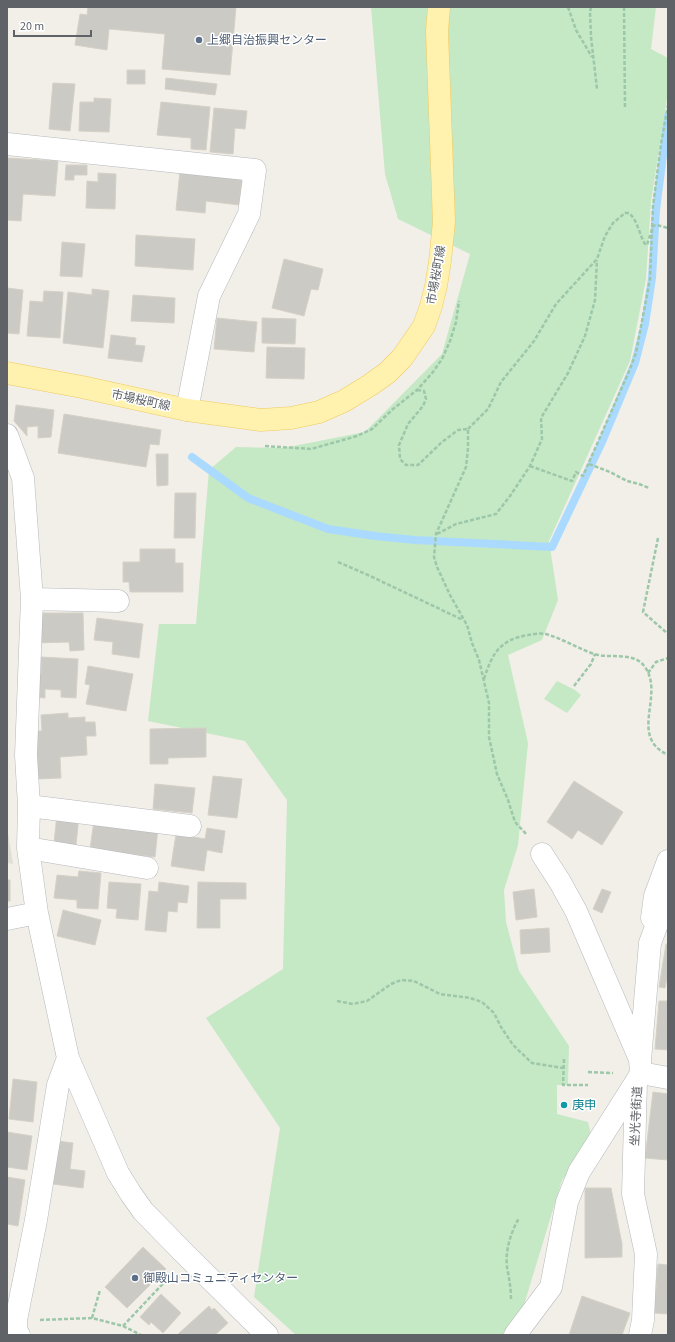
<svg xmlns="http://www.w3.org/2000/svg" width="675" height="1342" font-family="'Source Sans 3','Noto Sans JP',sans-serif">
<style>
.education{fill:#e1ded6}
.green{fill:#c5e8c5}
.lines{fill:none;stroke-linecap:round;stroke-linejoin:round}
.stream{stroke:#aadaff;stroke-width:8}
.building{fill:#cccac5;stroke:#d6d1c6}
.minor-casing{stroke:#b5b8bc;stroke-width:23}
.major-casing{stroke:#f2c960;stroke-width:23}
.path{stroke:#9cc7a9;stroke-width:2.5;stroke-dasharray:4 2;stroke-linecap:butt}
.minor{stroke:#fff;stroke-width:22}
.major{stroke:#fff2af;stroke-width:22}
.service-dot{fill:#5c6f8a;stroke:#fff;stroke-width:1.5}
.culture-dot{fill:#0f9aa8;stroke:#fff;stroke-width:1.5}
.labels{text-anchor:middle;stroke-width:3;stroke-linejoin:round;paint-order:stroke}
.service-label{font-size:12px;fill:#4e5e75;stroke:#fff;text-anchor:start}
.street-label{font-size:12px;fill:#5f6368;stroke:#fff}
.culture-label{font-size:12px;fill:#0d838f;stroke:#fff;text-anchor:start}
</style>
<rect width="100%" height="100%" fill="#f1efe8"/>
<!-- education -->
<path class="education" d="M 7,827 L 13,864 L 7,863 Z"/>
<!-- green -->
<path class="green" d="M 371,7 L 656,7 L 651,49 L 668,58 L 668,92 L 651,201 L 646,279 L 630,361 L 549,541 L 558,600 L 542,640 L 508,655 L 528,743 L 518,845 L 504,890 L 506,922 L 519,971 L 569,1046 L 568,1085 L 557,1085 L 557,1114 L 588,1122 L 592,1140 L 584,1157 L 562,1180 L 523,1308 L 525,1335 L 296,1335 L 254,1297 L 280,1128 L 206,1018 L 283,969 L 287,800 L 245,741 L 148,721 L 159,624 L 196,624 L 209,470 L 236,447 L 283,448 L 365,432 L 442,354 L 470,254 L 398,219 L 385,174 Z
M 557,681 L 575,690 L 581,695 L 567,713 L 544,699 Z"/>
<g class="lines">
<!-- stream -->
<path class="stream" d="M 192,457 L 248,498 L 328,529 L 375,536 L 415,540 L 552,547 L 602,442 L 635,363 L 645,324 L 652,278 L 656,210 L 668,116"/>
</g>
<!-- building -->
<path class="building" d="M 88,7 L 236,7 L 230,75 L 162,69 L 165,34 L 109,29 L 107,50 L 75,45 L 80,14 L 87,15 Z
M 127,70 L 145,70 L 145,84 L 127,84 Z
M 166,78 L 217,84 L 215,95 L 165,89 Z
M 53,83 L 75,84 L 70,131 L 49,129 Z
M 94,98 L 111,99 L 109,132 L 79,131 L 80,102 L 94,102 Z
M 161,102 L 210,107 L 206,150 L 191,149 L 191,138 L 157,135 Z
M 214,108 L 247,111 L 245,129 L 235,128 L 233,154 L 210,152 Z
M 7,158 L 58,161 L 55,196 L 23,194 L 21,221 L 7,220 Z
M 66,165 L 87,165 L 87,175 L 74,175 L 74,180 L 65,180 Z
M 180,171 L 242,177 L 239,205 L 206,201 L 205,213 L 176,210 Z
M 98,173 L 116,174 L 115,209 L 86,208 L 87,181 L 98,182 Z
M 136,235 L 195,239 L 193,270 L 135,266 Z
M 62,242 L 85,244 L 82,277 L 60,276 Z
M 284,259 L 323,269 L 318,290 L 311,289 L 304,316 L 272,308 Z
M 7,288 L 23,290 L 19,334 L 7,333 Z
M 92,289 L 109,291 L 103,348 L 63,343 L 68,292 L 92,295 Z
M 44,291 L 63,292 L 60,338 L 27,336 L 30,301 L 43,302 Z
M 133,295 L 175,298 L 174,323 L 131,321 Z
M 217,318 L 257,322 L 254,352 L 214,349 Z
M 262,318 L 296,319 L 295,344 L 262,343 Z
M 111,335 L 136,338 L 135,345 L 145,346 L 142,362 L 108,358 Z
M 267,347 L 305,348 L 304,379 L 266,378 Z
M 16,405 L 54,410 L 51,437 L 38,438 L 38,426 L 27,427 L 27,436 L 14,421 Z
M 64,414 L 161,430 L 159,445 L 150,444 L 146,467 L 58,453 Z
M 156,454 L 168,454 L 168,485 L 157,486 Z
M 175,493 L 196,493 L 195,538 L 174,538 Z
M 140,549 L 175,549 L 175,563 L 183,563 L 183,592 L 130,592 L 129,582 L 123,582 L 123,562 L 140,562 Z
M 36,613 L 83,613 L 84,650 L 70,651 L 69,642 L 36,643 Z
M 97,618 L 143,624 L 139,658 L 112,654 L 113,642 L 94,640 Z
M 41,657 L 78,659 L 76,698 L 61,697 L 61,690 L 45,689 L 45,698 L 32,697 L 34,674 L 41,674 Z
M 88,666 L 133,674 L 126,711 L 86,704 L 90,685 L 85,684 Z
M 68,713 L 68,718 L 85,717 L 85,722 L 95,722 L 96,736 L 86,736 L 87,755 L 60,757 L 61,778 L 37,779 L 34,731 L 42,731 L 41,715 Z
M 206,728 L 206,757 L 168,758 L 168,764 L 150,764 L 150,729 Z
M 213,776 L 242,779 L 237,818 L 208,815 Z
M 574,781 L 623,812 L 602,845 L 578,830 L 572,839 L 547,822 Z
M 155,784 L 195,788 L 192,813 L 153,809 Z
M 57,814 L 79,816 L 76,845 L 54,843 Z
M 94,821 L 158,828 L 155,857 L 90,849 Z
M 207,828 L 225,831 L 222,853 L 207,850 L 204,871 L 171,866 L 176,834 L 205,839 Z
M 79,871 L 101,873 L 98,909 L 77,908 L 77,900 L 54,898 L 57,875 L 78,877 Z
M 7,880 L 10,880 L 10,901 L 7,901 Z
M 109,882 L 141,884 L 138,920 L 116,918 L 117,909 L 107,908 Z
M 159,882 L 189,886 L 187,903 L 178,902 L 177,912 L 168,911 L 166,932 L 145,930 L 149,891 L 158,892 Z
M 198,882 L 246,883 L 246,899 L 220,899 L 220,928 L 197,928 Z
M 534,889 L 537,917 L 516,920 L 513,892 Z
M 602,889 L 611,892 L 602,913 L 593,909 Z
M 63,910 L 101,920 L 95,945 L 57,936 Z
M 549,928 L 550,952 L 521,954 L 520,930 Z
M 666,944 L 668,944 L 668,974 L 665,988 L 659,987 Z
M 659,1001 L 668,1001 L 668,1050 L 655,1049 Z
M 13,1079 L 37,1082 L 33,1122 L 9,1119 Z
M 653,1092 L 668,1094 L 668,1160 L 645,1158 Z
M 7,1132 L 32,1136 L 27,1170 L 7,1167 Z
M 58,1141 L 73,1143 L 70,1169 L 85,1171 L 83,1188 L 53,1184 Z
M 7,1177 L 25,1180 L 18,1226 L 7,1224 Z
M 585,1188 L 611,1188 L 622,1244 L 622,1257 L 585,1258 Z
M 143,1247 L 166,1269 L 127,1308 L 105,1287 Z
M 658,1264 L 668,1265 L 668,1314 L 654,1313 Z
M 161,1294 L 181,1313 L 163,1333 L 151,1322 L 149,1325 L 140,1317 Z
M 582,1296 L 630,1313 L 622,1335 L 569,1335 Z
M 209,1306 L 212,1310 L 214,1308 L 228,1323 L 215,1335 L 177,1335 Z"/>
<g class="lines">
<defs>
<path id="minor" d="M 7,144 L 255,170 L 249,214 L 209,296 L 187,410
M 7,435 L 23,478 L 32,599 L 26,755 L 29,806 L 28,848 L 37,913 L 68,1058 L 118,1173 L 131,1194 L 143,1211 L 184,1253 L 267,1335
M 32,599 L 118,601
M 29,806 L 190,826
M 28,848 L 147,868
M 542,854 L 560,882 L 576,911 L 639,1057
M 652,918 L 655,896 L 668,861
M 7,919 L 37,913
M 641,1073 L 668,1078
M 19,1335 L 16,1331 L 16,1320 L 36,1220 L 58,1085 L 68,1058
M 515,1335 L 551,1287 L 567,1202 L 579,1172 L 636,1082
M 640,1335 L 643,1320 L 646,1254 L 633,1194 L 636,1082 L 641,1073 L 640,1060 L 650,943 L 663,908 L 668,900"/>
<path id="major" d="M 7,373 L 82,387 L 187,410 L 261,420 L 291,418 L 319,412 L 344,401 L 370,385 L 387,373 L 402,358 L 424,326 L 431,306 L 436,286 L 440,261 L 444,222 L 437,31 L 439,7"/>
</defs>
<!-- minor casing -->
<use href="#minor" class="minor-casing"/>
<!-- major casing -->
<use href="#major" class="major-casing"/>
<!-- path -->
<path class="path" d="M 568,7 L 576,30 L 592,57
M 591,7 L 590,12 L 591,37 L 597,89
M 624,7 L 625,107
M 417,390 L 424,391 L 426,399 L 423,406 L 408,424 L 399,445 L 400,459 L 406,465 L 418,465 L 442,442 L 458,430 L 468,429 L 468,448 L 466,467 L 436,534 L 434,557 L 437,567 L 450,595 L 467,625 L 472,643 L 479,660 L 489,703 L 489,737 L 497,774 L 508,800 L 515,822 L 527,835
M 468,429 L 488,409 L 501,382 L 534,341 L 556,304 L 597,259 L 605,236 L 613,223 L 625,213 L 629,213 C 638,221 639,234 645,244 L 647,245 L 653,226 L 657,225 L 668,228
M 265,446 L 311,449 L 357,436 L 372,429 L 393,409 L 417,390 L 433,372 L 442,359 L 450,341 L 456,322 L 459,301
M 589,464 L 610,472 L 627,481 L 639,484 L 649,488
M 530,466 L 572,481 L 576,472 L 583,476 L 630,369 L 636,353 L 650,279 L 653,206 L 661,144 L 668,105
M 437,534 L 456,524 L 496,514 L 510,496 L 530,466 L 542,439 L 541,418 L 568,373 L 585,336 L 595,300 L 597,260
M 658,538 L 643,612 L 668,634
M 338,562 L 368,575 L 463,620
M 648,673 L 656,662 L 668,658
M 484,679 C 492,654 499,640 528,635 C 533,634 540,633 546,634 C 563,639 577,648 594,654 C 610,659 634,651 645,667 C 665,696 628,736 668,755
M 574,686 L 591,664 L 595,654
M 337,1001 L 353,1004 L 367,1001 L 391,984 L 401,980 L 414,981 L 440,994 L 470,998 L 482,1002 L 494,1013 L 501,1027 L 513,1045 L 532,1063 L 563,1068
M 564,1059 L 563,1085 L 588,1085
M 588,1072 L 613,1073
M 511,1299 C 511,1288 509,1278 507,1267 C 505,1250 511,1232 519,1218
M 92,1318 L 100,1290
M 40,1320 L 92,1318 L 123,1326 L 141,1335
M 123,1326 L 172,1274"/>
<!-- minor -->
<use href="#minor" class="minor"/>
<!-- major -->
<use href="#major" class="major"/>
</g>
<!-- markers -->
<g class="service-dot">
<circle cx="199" cy="40" r="4"/>
<circle cx="135" cy="1278" r="4"/>
</g>
<circle class="culture-dot" cx="564" cy="1105" r="4"/>
<g class="labels">
<!-- service labels -->
<g class="service-label">
<text x="207" y="44">上郷自治振興センター</text>
<text x="143" y="1282">御殿山コミュニティセンター</text>
</g>
<!-- street labels -->
<g class="street-label">
<text transform="translate(436 275) rotate(-80)" y="4">市場桜町線</text>
<text transform="translate(141 400) rotate(12)" y="4">市場桜町線</text>
<text transform="translate(636 1116) rotate(-87)" y="4">坐光寺街道</text>
</g>
<!-- culture labels -->
<g class="culture-label">
<text x="572" y="1109">庚申</text>
</g>
</g>
<!-- border -->
<rect width="675" height="1342" fill="none" stroke="#5f6368" stroke-width="16"/>
<!-- scale -->
<path d="M14 30v6h77v-6" fill="none" stroke="#5f6368" stroke-width="2"/>
<text x="20" y="30" font-size="12" fill="#5f6368" stroke="#ffffff" stroke-width="3" paint-order="stroke">20 m</text>
</svg>
